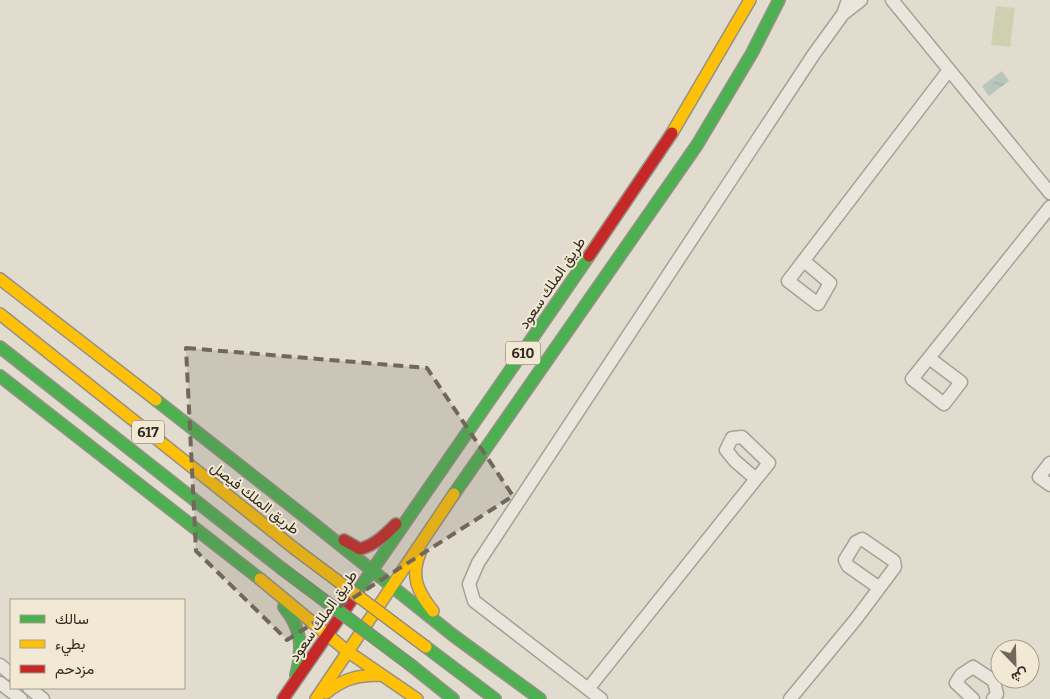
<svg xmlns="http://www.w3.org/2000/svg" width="1050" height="699" font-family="Bitter,Vazirmatn,serif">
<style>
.pitch{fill:#cfd0b2}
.water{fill:url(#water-ripples)}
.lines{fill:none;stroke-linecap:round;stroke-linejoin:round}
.street-casing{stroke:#a7a196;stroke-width:15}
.fast-casing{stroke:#969187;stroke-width:14}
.slow-casing{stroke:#969187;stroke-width:14}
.jam-casing{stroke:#969187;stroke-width:14}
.street{stroke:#eae6de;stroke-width:12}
.fast{stroke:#4caf50;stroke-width:11}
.slow{stroke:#ffc107;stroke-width:11}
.jam{stroke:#c62828;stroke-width:11}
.fast-bridge-casing{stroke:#8c877d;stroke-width:14;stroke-linecap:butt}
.slow-bridge-casing{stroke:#8c877d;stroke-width:14;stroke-linecap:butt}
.fast-bridge{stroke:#4caf50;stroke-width:11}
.slow-bridge{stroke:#ffc107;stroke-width:11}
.marked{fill:#71685d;fill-opacity:0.2;stroke:#71685d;stroke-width:4;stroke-dasharray:10 6;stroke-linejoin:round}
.labels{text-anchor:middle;stroke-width:4;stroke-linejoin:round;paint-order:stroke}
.shield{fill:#f2e9d4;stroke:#6d6356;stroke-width:1}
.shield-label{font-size:14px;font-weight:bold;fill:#342a20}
.street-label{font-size:15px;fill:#342a20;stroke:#f2e9d4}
</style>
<defs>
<pattern id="water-ripples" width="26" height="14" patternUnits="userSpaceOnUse" patternTransform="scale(1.25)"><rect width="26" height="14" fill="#b8c6be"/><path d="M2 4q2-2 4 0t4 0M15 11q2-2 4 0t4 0" fill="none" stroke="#9faaa3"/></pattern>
</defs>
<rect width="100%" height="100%" fill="#e1dcce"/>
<!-- pitch -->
<path class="pitch" d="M 996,6 L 1015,8 L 1010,47 L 991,45 Z"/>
<!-- water -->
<path class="water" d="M 1002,71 L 1009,81 L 989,96 L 982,86 Z"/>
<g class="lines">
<defs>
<path id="street" d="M 848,0 L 843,14 L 861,0
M 892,0 L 1050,193
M 804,261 L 830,283 L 818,304 L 788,281 L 949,70
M 929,358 L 961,382 L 944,404 L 912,379 L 1050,207
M 1050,463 L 1039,477 L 1050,485
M 0,665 L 11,674
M 0,683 L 21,699
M 29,688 L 43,699
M 588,689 L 756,479 L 769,463 L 742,437 L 732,438 L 726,450 L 735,461 L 756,479
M 601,699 L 474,601 L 469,584 L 478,563 L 814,54 L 843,14
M 790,699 L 856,619 L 895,567 L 894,561 L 862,539 L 856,542 L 845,560 L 848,566 L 878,587
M 973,699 L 956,683 L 961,675 L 973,667 L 994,681 L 997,694 L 993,699"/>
<path id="fast" d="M 0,347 L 281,568
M 0,376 L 260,579
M 156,400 L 309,520
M 454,494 L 697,145 L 752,53 L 779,0
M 309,520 L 454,636 L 540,699
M 353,598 L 589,256
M 284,607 C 302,629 303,648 296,675
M 426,647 L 495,699
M 412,666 L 453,699"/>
<path id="slow" d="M 672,133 L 750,0
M 0,279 L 156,400
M 0,314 L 295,549
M 420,553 C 410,577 418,592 433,611
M 260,579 L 347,651 L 417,699
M 326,693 C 344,678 359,675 382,675
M 316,699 L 454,494"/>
<path id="jam" d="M 589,256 L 672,133
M 344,540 L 360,549 C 375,545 385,535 396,524
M 283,699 L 353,598"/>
</defs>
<!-- street casing -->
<use href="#street" class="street-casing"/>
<!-- fast casing -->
<use href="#fast" class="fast-casing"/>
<!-- slow casing -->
<use href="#slow" class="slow-casing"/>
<!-- jam casing -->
<use href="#jam" class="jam-casing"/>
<!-- street -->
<use href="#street" class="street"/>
<!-- fast -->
<use href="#fast" class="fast"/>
<!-- slow -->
<use href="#slow" class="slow"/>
<!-- jam -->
<use href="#jam" class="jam"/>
<defs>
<path id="fast-bridge" d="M 281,568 L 412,666"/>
<path id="slow-bridge" d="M 295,549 L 426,647"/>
</defs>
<!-- fast-bridge casing -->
<use href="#fast-bridge" class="fast-bridge-casing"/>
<!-- slow-bridge casing -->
<use href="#slow-bridge" class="slow-bridge-casing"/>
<!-- fast-bridge -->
<use href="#fast-bridge" class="fast-bridge"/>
<!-- slow-bridge -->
<use href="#slow-bridge" class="slow-bridge"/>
</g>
<!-- marked area -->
<path class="marked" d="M 186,348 L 427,368 L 513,496 L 287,640 L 196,551 Z"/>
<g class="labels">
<!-- shield labels -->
<g class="shield">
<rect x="505.5" y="341.5" width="35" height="23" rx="4"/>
<rect x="132" y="420.5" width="32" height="23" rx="4"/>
</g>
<g class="shield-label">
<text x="523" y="358">610</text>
<text x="148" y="437">617</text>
</g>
<!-- street labels -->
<g class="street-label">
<text transform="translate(552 283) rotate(-56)" y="5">طريق الملك سعود</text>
<text transform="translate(255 498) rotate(38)" y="5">طريق الملك فيصل</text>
<text transform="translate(323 616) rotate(-55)" y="5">طريق الملك سعود</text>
</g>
</g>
<!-- legend -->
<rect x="10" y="599" width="175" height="90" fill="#f2e9d4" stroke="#a69d8c"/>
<rect x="20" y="615" width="25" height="8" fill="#4caf50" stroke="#a69d8c"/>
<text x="55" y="624" font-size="15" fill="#342a20">سالك</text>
<rect x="20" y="640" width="25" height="8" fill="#ffc107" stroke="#a69d8c"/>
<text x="55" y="649" font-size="15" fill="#342a20">بطيء</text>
<rect x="20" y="665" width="25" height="8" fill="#c62828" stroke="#a69d8c"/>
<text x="55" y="674" font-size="15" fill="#342a20">مزدحم</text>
<!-- north arrow -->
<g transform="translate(1015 664) rotate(157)"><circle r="24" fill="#f2e9d4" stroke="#a69d8c"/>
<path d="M0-4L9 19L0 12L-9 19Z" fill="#71685d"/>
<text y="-8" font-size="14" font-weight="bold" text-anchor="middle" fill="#342a20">ش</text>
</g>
</svg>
